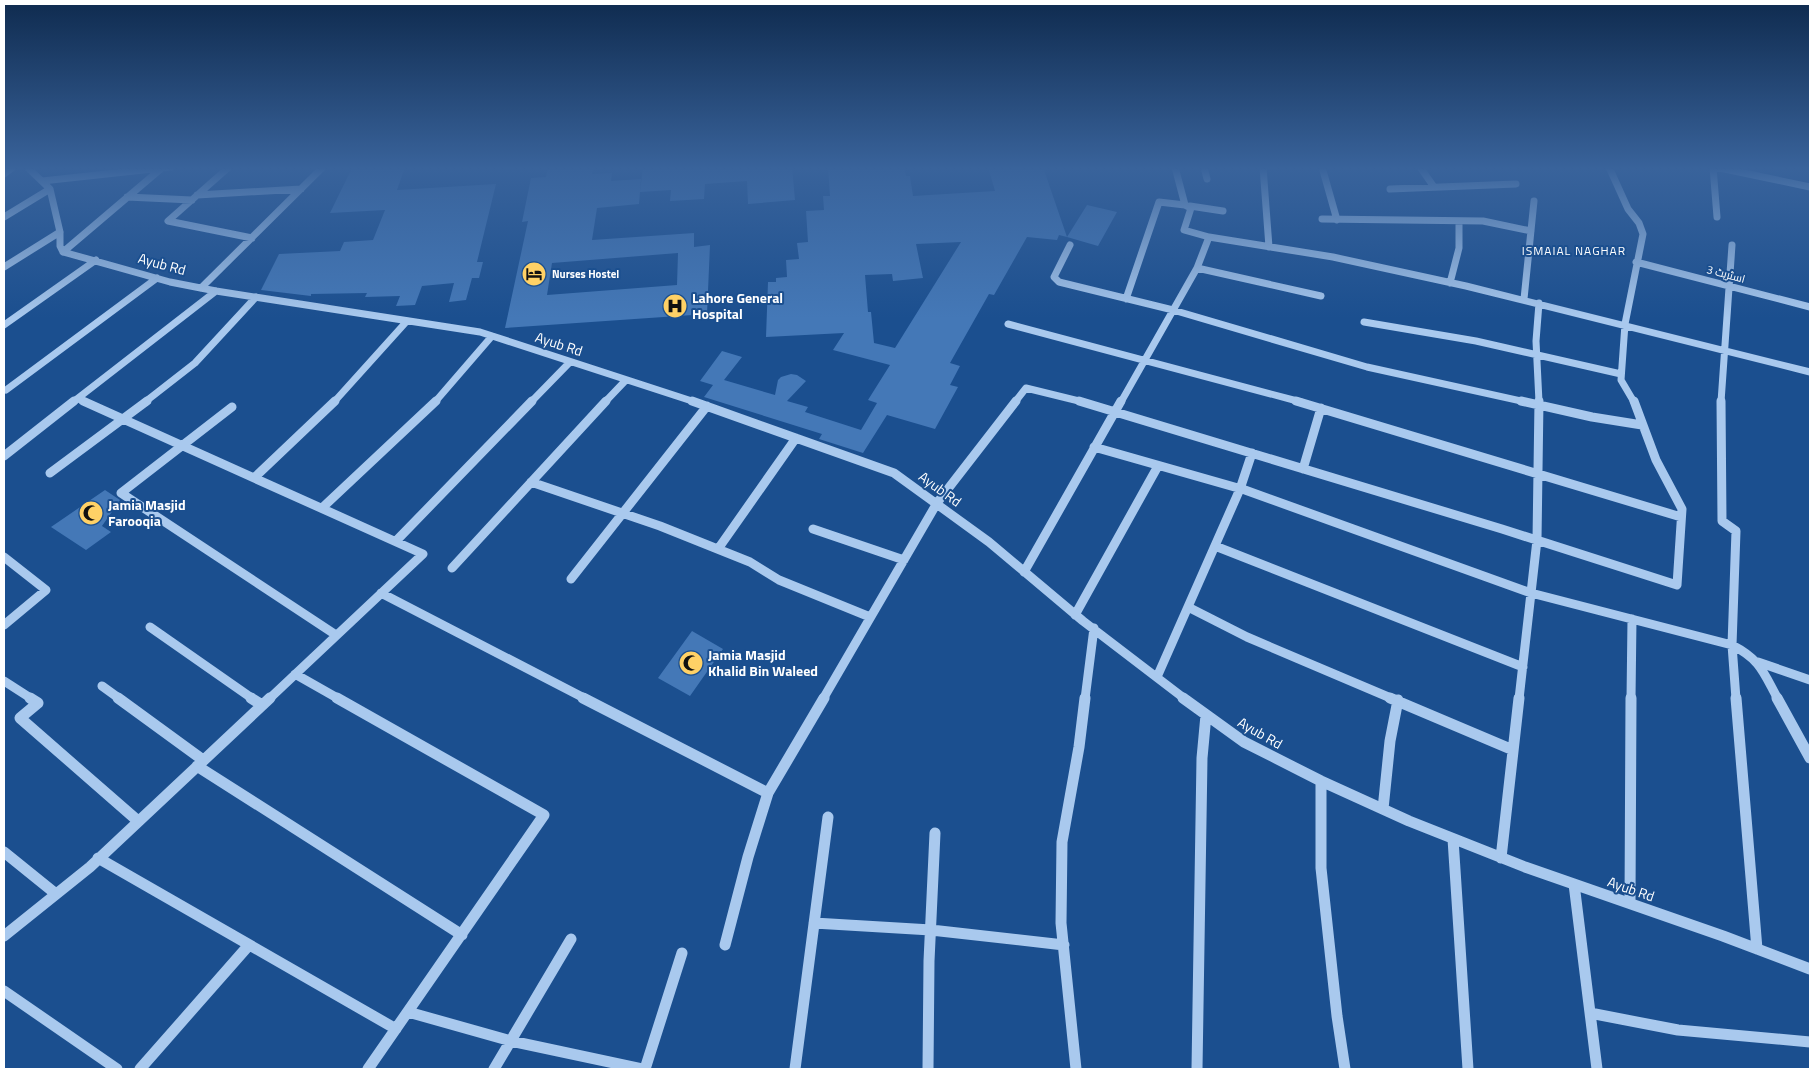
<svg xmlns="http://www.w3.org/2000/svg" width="1814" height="1073" font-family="'Titillium Web',Cairo,sans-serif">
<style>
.building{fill:#4478b7;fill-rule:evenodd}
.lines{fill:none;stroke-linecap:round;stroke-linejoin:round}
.minor-far2{stroke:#a9c9ee;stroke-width:7}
.minor-far1{stroke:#a9c9ee;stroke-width:9}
.minor{stroke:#a9c9ee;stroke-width:11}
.labels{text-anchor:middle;stroke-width:4;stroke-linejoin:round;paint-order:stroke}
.far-poi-label{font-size:11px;font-weight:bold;fill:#fff;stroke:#1b4f8f;text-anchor:start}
.far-street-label{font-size:11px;fill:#fff;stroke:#1b4f8f}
.far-neighbourhood-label{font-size:12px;letter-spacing:1px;fill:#fff;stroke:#1b4f8f}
.street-label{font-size:14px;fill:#fff;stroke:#1b4f8f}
.poi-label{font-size:14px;font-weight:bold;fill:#fff;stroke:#1b4f8f;text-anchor:start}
</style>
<rect width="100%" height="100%" fill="#1b4f8f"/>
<!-- building -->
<path class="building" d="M 405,167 L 397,190 L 496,184 L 477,262 L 483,262 L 479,278 L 472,278 L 466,300 L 449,302 L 454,283 L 422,286 L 415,305 L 396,306 L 400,296 L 365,297 L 367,293 L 311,294 L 311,296 L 261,290 L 279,254 L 340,251 L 344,242 L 373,240 L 385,210 L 330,213 L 352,168 Z
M 548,167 L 594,167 L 592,174 L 612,173 L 611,181 L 641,179 L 639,204 L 597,208 L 592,240 L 694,233 L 694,247 L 710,245 L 707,314 L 505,328 L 528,221 L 522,222 L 531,178 L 546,177 ZM 678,253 L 677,285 L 547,295 L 552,263 Z
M 643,167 L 792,167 L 795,200 L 748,204 L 747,181 L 705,184 L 704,199 L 670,201 L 671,190 L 640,192 Z
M 828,167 L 904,167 L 906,176 L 910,176 L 913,196 L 995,191 L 988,167 L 1043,167 L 1067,237 L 1059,235 L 1057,240 L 1027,237 L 994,295 L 989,294 L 950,363 L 960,366 L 950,385 L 958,387 L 935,429 L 887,415 L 863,453 L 819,439 L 822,434 L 704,397 L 713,385 L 700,381 L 722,351 L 742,357 L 724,380 L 775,395 L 778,380 L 781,377 L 791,374 L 797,375 L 806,381 L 787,401 L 808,407 L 805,412 L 861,430 L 877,403 L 868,400 L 890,365 L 833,350 L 844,333 L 766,337 L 768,282 L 776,282 L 776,278 L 787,277 L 786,260 L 799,259 L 797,243 L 808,242 L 806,211 L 824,210 L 823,196 L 830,196 ZM 961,242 L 895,348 L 874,343 L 871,312 L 868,312 L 865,275 L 892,274 L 893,281 L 923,278 L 916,244 Z
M 1087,205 L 1117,212 L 1098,246 L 1067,237 Z
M 105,490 L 120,500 L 102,526 L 111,532 L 86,550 L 51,527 Z
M 692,631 L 723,649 L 690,696 L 658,678 Z"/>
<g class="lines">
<!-- minor-far2 -->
<path class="minor-far2" d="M 27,167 L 50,189 L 60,232 L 60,246 L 63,252 L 170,282 L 216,291 L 480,332 L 695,402
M 229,167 L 168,221 L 252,238
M 1204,167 L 1207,179
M 1263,167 L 1269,247
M 1322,167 L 1337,220
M 1420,167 L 1434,187
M 1609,167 L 1628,209 L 1639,223 L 1643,234 L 1625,324 L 1621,380 L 1634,402
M 1713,167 L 1717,217
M 1715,167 L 1810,187
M 4,174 L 13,167
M 42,181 L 171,167
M 1390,189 L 1516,184
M 197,195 L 301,189
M 127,197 L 192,200
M 1190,206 L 1223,211
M 4,217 L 50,189
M 1322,219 L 1483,221 L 1531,231
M 1209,237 L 1333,257 L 1466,286 L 1810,372
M 1070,245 L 1054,277 L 1059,282 L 1173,310 L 1367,367 L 1526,402
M 63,252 L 163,167
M 1636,262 L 1810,307
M 4,267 L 60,232
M 1197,268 L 1321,296
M 1450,283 L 1459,248 L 1459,222
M 201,288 L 323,167
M 1126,299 L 1159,202 L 1185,205 L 1175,167
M 1524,299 L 1534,201
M 1364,322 L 1476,341 L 1621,374
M 1008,324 L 1301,402
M 4,325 L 96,260
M 6,390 L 157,278
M 78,399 L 86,402
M 73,402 L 216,291
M 145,402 L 195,363 L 256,297
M 334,402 L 407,321
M 435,402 L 492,336
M 531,402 L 570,362
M 605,402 L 626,380
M 1015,402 L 1026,388 L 1083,402
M 1121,402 L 1197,268 L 1209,237 L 1184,230 L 1191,208 L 1185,205
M 1539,402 L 1536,341 L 1539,303
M 1721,402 L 1732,245"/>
<!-- minor-far1 -->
<path class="minor-far1" d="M 83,401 L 423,554 L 269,699
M 692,401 L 894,473 L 989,542 L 1083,621 L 1185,699
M 1079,401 L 1502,529 L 1677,585 L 1682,509 L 1656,460 L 1634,401
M 1296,401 L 1681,517
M 1521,401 L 1592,417 L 1642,425
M 1721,401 L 1722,521 L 1736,531 L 1732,645 L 1736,699
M 232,407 L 121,493 L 336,635
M 1094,447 L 1245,490 L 1531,593 L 1732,645 C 1761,660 1763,672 1778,699
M 4,456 L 74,401
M 1303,469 L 1321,408
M 50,473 L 147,401
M 254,478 L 335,401
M 531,482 L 660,526 L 750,562 L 779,580 L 870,617
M 322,508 L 436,401
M 813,529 L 904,560
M 396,541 L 532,401
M 1215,546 L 1523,667
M 718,549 L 796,438
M 4,557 L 46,590 L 4,625
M 452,568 L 606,401
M 1024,572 L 1121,401
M 571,579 L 707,406
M 381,593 L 586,699
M 1188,607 L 1247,637 L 1393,699
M 1075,615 L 1158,466
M 150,627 L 253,699
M 1758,662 L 1810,680
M 295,674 L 339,699
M 1157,677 L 1240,489 L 1252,453
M 4,681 L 32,699
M 102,686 L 120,699
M 823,699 L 937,503 L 1016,401
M 1085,699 L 1094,628
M 1519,699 L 1537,540 L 1539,401
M 1631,699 L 1632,619"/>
<!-- minor -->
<path class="minor" d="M 30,698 L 38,703 L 20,718 L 138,821
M 118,698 L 203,760
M 251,698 L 262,705
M 337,698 L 544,815 L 368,1069
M 583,698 L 768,793 L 824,698
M 1183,698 L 1244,742 L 1321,781 L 1409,821 L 1525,867 L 1723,936 L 1810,969
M 1390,698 L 1513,750
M 1736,698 L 1757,949
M 1777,698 L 1810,758
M 197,766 L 462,935
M 1321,781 L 1321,868 L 1337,1016 L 1345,1069
M 1383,809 L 1390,741 L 1398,700
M 1453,839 L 1468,1069
M 4,852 L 56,894
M 98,858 L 396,1029
M 1501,858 L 1519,698
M 1574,884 L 1597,1069
M 1630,903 L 1631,698
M 814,923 L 931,930 L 1064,945
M 4,936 L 90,867 L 270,698
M 725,945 L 748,857 L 768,793
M 4,991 L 117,1069
M 408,1012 L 511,1041 L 642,1069
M 1590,1013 L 1678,1030 L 1810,1042
M 140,1069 L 249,945
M 494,1069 L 571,939
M 645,1069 L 682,953
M 795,1069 L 828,817
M 928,1069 L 929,961 L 935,833
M 1076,1069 L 1061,923 L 1062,842 L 1079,747 L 1085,698
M 1197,1069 L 1202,758 L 1206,715"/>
</g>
<!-- sky -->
<linearGradient id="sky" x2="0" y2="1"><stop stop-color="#0f2b4f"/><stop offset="0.53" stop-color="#39639b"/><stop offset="1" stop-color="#39639b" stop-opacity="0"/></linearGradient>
<rect width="1814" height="318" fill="url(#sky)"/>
<!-- icons -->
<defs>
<symbol id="hotel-disc" viewBox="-11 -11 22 22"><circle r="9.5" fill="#ffd166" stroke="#1b4f8f"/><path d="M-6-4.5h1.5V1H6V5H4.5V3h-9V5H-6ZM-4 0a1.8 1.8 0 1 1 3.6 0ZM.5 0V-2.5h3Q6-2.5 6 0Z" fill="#111"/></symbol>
<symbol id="hospital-disc" viewBox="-11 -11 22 22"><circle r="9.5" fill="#ffd166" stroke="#1b4f8f"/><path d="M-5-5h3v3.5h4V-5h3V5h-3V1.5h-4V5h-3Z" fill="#111"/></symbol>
<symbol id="mosque-disc" viewBox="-11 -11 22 22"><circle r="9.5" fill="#ffd166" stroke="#1b4f8f"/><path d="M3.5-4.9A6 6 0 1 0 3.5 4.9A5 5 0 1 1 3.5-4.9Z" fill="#111"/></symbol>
</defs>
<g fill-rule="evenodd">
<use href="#hotel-disc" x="520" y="260" width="28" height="28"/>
<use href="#hospital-disc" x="661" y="292" width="28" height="28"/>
<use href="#mosque-disc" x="77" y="499" width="28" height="28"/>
<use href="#mosque-disc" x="677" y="649" width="28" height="28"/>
</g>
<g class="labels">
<!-- far-poi labels -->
<g class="far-poi-label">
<text x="552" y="278">Nurses Hostel</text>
</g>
<!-- far-street labels -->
<g class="far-street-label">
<text transform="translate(1726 274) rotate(15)" y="4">اسٹریٹ 3</text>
</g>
<!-- far-neighbourhood labels -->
<g class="far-neighbourhood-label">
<text x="1574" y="255">ISMAIAL NAGHAR</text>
</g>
<!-- street labels -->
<g class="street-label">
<text transform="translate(162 264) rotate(15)" y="5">Ayub Rd</text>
<text transform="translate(559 344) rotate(18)" y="5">Ayub Rd</text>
<text transform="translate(940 489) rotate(36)" y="5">Ayub Rd</text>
<text transform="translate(1260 733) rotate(30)" y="5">Ayub Rd</text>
<text transform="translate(1631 889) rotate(19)" y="5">Ayub Rd</text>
</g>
<!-- poi labels -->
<g class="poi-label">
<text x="692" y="303">Lahore General<tspan x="692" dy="16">Hospital</tspan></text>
<text x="108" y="510">Jamia Masjid<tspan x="108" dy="16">Farooqia</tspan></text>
<text x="708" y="660">Jamia Masjid<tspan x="708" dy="16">Khalid Bin Waleed</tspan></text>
</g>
</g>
<!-- border -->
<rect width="1814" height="1073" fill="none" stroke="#ffffff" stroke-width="10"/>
</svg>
